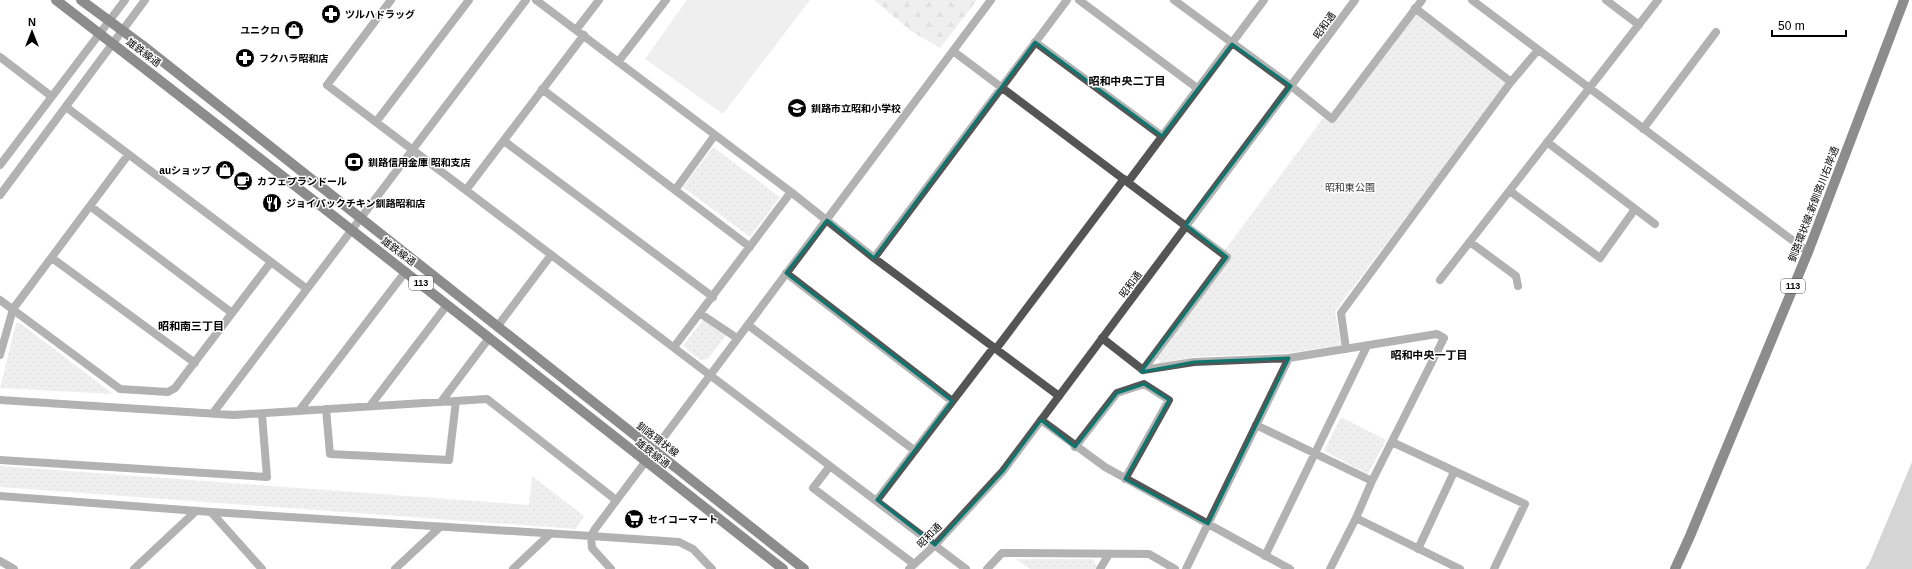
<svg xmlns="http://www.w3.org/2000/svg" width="1912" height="569" font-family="Helvetica,'Noto Sans JP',sans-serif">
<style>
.forest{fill:url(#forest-firs)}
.park{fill:url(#park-dots)}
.pitch{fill:#dcdcdc}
.water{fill:#a3a3a3}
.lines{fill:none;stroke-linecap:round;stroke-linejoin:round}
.minor{stroke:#555;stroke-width:8}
.tertiary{stroke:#555;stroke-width:8}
.primary{stroke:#000;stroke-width:10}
.marked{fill:none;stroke:#0f766e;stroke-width:3;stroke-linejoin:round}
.labels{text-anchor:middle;stroke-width:3;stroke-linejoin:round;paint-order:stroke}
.shield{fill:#fff;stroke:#4c4c4c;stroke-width:1}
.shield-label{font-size:9px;font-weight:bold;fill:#000}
.poi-label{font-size:10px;font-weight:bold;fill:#000;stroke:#fff;text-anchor:start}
.street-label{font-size:10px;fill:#000;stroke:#fff}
.park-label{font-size:10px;fill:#333;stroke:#fff}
.neighbourhood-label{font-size:11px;font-weight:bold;fill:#000;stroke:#fff}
</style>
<defs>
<pattern id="forest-firs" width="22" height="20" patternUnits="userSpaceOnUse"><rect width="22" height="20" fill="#dcdcdc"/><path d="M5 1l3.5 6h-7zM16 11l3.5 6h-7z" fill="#bbb"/></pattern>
<pattern id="park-dots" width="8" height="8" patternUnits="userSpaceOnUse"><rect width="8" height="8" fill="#dcdcdc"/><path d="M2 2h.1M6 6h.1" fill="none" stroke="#bbb" stroke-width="1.8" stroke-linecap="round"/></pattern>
</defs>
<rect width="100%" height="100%" fill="#fff"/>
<!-- forest -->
<path class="forest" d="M 874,0 L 977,0 L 940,48 L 911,31 Z"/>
<!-- park -->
<path class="park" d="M 1416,13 L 1507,84 L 1335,311 L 1341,345 L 1289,353 L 1195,357 L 1161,363 L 1157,358 L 1231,258 L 1224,251 L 1324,117 L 1332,123 Z
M 713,147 L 780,197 L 750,237 L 683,187 Z
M 704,319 L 726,335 L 708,359 L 700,360 L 683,346 Z
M 16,323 L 20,323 L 113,394 L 0,388 Z
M 1341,417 L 1386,440 L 1368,474 L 1324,451 Z
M 0,466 L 529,505 L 532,476 L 584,516 L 576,529 L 0,487 Z
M 1016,559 L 1093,559 L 1097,567 L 1095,569 L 1030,569 Z"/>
<!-- pitch -->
<path class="pitch" d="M 687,0 L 810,0 L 723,114 L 645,59 Z"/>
<!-- water -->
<path class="water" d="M 1912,462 L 1912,569 L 1865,569 L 1869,564 Z"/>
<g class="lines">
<!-- minor -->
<path class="minor" d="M 391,0 L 327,85 L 966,569
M 536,0 L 791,192 L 874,258 L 1059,396
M 1079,0 L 1197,88
M 1174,0 L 1291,86 L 1332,119 L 1422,0
M 1472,0 L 1808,252
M 1606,0 L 1639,25
M 1415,8 L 1511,82
M 576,30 L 599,0
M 1035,42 L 1162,136
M 953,51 L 1227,257 L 1143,370 L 1102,338
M 0,57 L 51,96
M 618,62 L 666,0
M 542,89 L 750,247
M 66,107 L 307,289
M 376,122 L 469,0
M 1643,129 L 1716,32
M 504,141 L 713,297
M 1547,142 L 1655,224
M 1128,182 L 1264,0
M 466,190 L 584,35
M 675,190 L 715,135
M 1510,191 L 1600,258 L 1635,209
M 90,206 L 232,313
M 1470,242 L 1516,276 L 1518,286
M 52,258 L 195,363
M 874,258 L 1067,0
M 786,273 L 952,401
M 1440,280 L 1658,0
M 0,300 L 120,389 L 168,392 L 175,388 L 271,262
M 701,314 L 737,338
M 748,325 L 914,450
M 497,327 L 551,255
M 674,347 L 791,192
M 996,349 L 1124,179
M 1346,349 L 1341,313 L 1511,82 L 1538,50
M 0,355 L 13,309 L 128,155
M 1143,370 L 1194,362 L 1289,358 L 1437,334 L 1444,338 L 1372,481 L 1356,518 L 1330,569
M 0,400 L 234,415 L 487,399 L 616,500
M 441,402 L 489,338
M 370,406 L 447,305
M 326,409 L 330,454 L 449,460 L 456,401
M 299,411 L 406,271
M 213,413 L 526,0
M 1041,420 L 1105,467 L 1290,569
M 1256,425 L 1372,481
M 1392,442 L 1525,504 L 1494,569
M 1075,447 L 1117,393 L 1144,384 L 1169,400 L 1125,479
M 0,460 L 267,477 L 262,415
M 830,466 L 813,488 L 914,564
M 877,500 L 994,347
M 211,512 L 262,569
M 1356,518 L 1460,569
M 591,536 L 679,542 L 693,549 L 712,569
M 1418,549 L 1454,472
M 1265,556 L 1367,346
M 0,561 L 14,569
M 134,569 L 196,511
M 395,569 L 440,527
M 513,569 L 550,534
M 987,569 L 1002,553 L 1149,554 L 1175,569
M 1100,569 L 1109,554
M 1186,569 L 1289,358"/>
<!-- tertiary -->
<path class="tertiary" d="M 0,165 L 125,0
M 0,195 L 145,0
M 0,496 L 211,512 L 591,536
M 611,569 L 592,548 L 591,536 L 595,529 L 991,0
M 909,569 L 935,545 L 1003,471 L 1355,0"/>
<!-- primary -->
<path class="primary" d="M 56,0 C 300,188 541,379 783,569
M 81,0 L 142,45 L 804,569
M 1675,569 L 1690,536 L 1808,252 L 1904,0"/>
</g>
<!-- marked area -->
<path d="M0 0H1912V569H0ZM 1035,42 L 1162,136 L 1232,44 L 1291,86 L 1186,225 L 1227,257 L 1141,372 L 1194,362 L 1289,358 L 1208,524 L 1125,479 L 1169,400 L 1144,384 L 1117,393 L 1075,447 L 1041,420 L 1003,471 L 935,545 L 877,500 L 952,401 L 786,273 L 827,220 L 874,258 Z" fill="#fff" fill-opacity=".55" fill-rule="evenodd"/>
<path class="marked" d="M 1035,42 L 1162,136 L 1232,44 L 1291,86 L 1186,225 L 1227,257 L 1141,372 L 1194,362 L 1289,358 L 1208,524 L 1125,479 L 1169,400 L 1144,384 L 1117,393 L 1075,447 L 1041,420 L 1003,471 L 935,545 L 877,500 L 952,401 L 786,273 L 827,220 L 874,258 Z"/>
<!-- icons -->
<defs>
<symbol id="pharmacy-disc" viewBox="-11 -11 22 22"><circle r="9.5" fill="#000" stroke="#fff"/><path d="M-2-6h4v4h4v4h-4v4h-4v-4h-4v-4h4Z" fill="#fff"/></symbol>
<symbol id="shop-disc" viewBox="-11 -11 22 22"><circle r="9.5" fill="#000" stroke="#fff"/><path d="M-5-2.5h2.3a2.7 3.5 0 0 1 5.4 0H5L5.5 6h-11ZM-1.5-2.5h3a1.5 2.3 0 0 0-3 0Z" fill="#fff"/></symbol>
<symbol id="school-disc" viewBox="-11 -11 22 22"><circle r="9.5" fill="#000" stroke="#fff"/><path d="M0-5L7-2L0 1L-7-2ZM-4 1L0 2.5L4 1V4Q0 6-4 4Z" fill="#fff"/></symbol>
<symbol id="bank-disc" viewBox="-11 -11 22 22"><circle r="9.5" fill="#000" stroke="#fff"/><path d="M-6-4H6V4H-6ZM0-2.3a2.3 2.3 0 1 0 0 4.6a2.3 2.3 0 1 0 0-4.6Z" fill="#fff"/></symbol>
<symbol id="cafe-disc" viewBox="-11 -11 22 22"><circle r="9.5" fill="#000" stroke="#fff"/><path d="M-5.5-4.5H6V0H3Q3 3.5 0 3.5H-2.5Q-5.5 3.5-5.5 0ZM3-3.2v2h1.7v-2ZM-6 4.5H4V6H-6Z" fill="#fff"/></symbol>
<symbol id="restaurant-disc" viewBox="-11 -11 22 22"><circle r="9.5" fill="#000" stroke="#fff"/><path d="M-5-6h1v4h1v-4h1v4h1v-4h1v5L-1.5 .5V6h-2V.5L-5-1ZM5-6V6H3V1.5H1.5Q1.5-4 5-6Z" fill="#fff"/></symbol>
<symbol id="supermarket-disc" viewBox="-11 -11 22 22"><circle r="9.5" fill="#000" stroke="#fff"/><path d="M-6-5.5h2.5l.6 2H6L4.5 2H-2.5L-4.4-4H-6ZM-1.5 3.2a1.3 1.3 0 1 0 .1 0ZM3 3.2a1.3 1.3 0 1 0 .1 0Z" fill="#fff"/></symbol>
</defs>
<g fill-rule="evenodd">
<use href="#pharmacy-disc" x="320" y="3" width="22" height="22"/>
<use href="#shop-disc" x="283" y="19" width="22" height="22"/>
<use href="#pharmacy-disc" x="234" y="47" width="22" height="22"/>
<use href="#school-disc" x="786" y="97" width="22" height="22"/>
<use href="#bank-disc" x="343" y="151" width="22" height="22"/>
<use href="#shop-disc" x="214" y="159" width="22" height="22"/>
<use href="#cafe-disc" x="232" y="170" width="22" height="22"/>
<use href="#restaurant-disc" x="261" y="192" width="22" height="22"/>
<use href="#supermarket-disc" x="623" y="508" width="22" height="22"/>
</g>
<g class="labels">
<!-- shield labels -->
<g class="shield">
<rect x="409" y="276" width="24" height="14" rx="3"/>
<rect x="1781" y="279" width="24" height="14" rx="3"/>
</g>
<g class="shield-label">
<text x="421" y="286">113</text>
<text x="1793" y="289">113</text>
</g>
<!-- poi labels -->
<g class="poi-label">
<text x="345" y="18">ツルハドラッグ</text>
<text x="280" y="34" text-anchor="end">ユニクロ</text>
<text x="259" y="62">フクハラ昭和店</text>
<text x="811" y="112">釧路市立昭和小学校</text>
<text x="368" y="166">釧路信用金庫 昭和支店</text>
<text x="211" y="174" text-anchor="end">auショップ</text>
<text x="257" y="185">カフェプランドール</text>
<text x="286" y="207">ジョイパックチキン釧路昭和店</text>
<text x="648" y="523">セイコーマート</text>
</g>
<!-- street labels -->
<g class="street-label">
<text transform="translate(1324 25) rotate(-54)" y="4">昭和通</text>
<text transform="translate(144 52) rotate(37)" y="4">雄鉄線通</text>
<text transform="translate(1813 204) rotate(-69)" y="4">釧路環状線;新釧路川右岸通</text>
<text transform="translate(399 251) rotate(37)" y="4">雄鉄線通</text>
<text transform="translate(1130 284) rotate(-53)" y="4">昭和通</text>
<text transform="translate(658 439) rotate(37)" y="4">釧路環状線</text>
<text transform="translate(653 453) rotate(38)" y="4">雄鉄線通</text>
<text transform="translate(929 535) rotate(-45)" y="4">昭和通</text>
</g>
<!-- park labels -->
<g class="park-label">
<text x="1350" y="191">昭和東公園</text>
</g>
<!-- neighbourhood labels -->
<g class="neighbourhood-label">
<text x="1127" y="85">昭和中央二丁目</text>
<text x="191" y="330">昭和南三丁目</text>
<text x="1429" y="359">昭和中央一丁目</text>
</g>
</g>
<!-- north arrow -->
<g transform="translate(32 32)" stroke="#ffffff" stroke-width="3" paint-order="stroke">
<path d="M0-3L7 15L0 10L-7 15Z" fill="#000000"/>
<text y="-6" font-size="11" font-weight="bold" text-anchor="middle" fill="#000000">N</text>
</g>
<!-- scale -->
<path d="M1772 30v6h74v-6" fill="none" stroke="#000000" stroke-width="2"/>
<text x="1778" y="30" font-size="12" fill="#000000" stroke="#ffffff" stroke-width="3" paint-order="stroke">50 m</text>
</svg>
